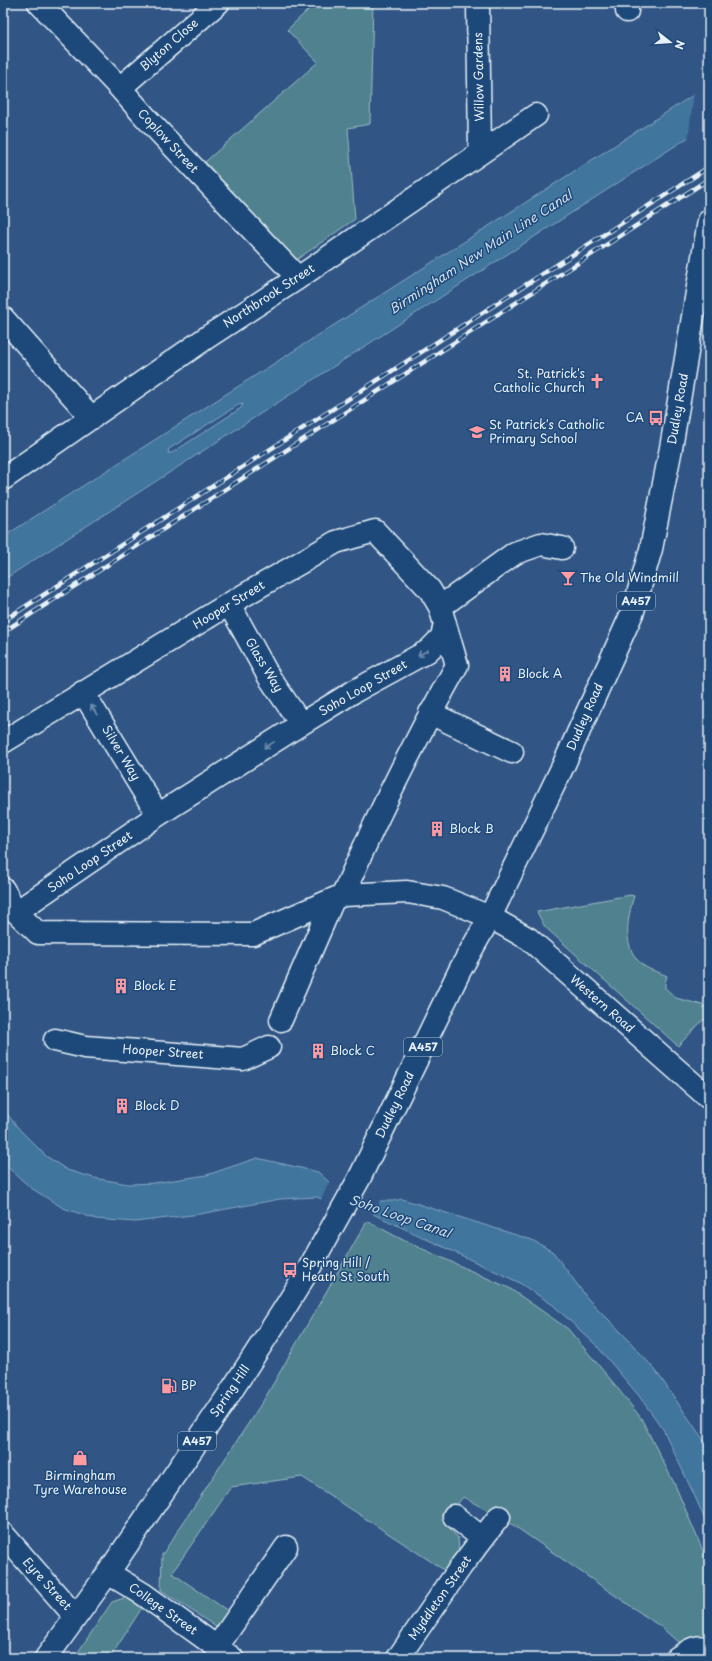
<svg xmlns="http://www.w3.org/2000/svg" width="712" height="1661" font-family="'Playpen Sans',sans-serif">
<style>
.green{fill:#50828e;stroke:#9cbac3}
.water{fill:#41759d;stroke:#84a7c1;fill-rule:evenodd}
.pier{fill:#315686}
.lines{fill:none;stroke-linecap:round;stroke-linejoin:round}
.minor-casing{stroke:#e8f1f8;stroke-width:25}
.major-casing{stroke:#e8f1f8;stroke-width:25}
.minor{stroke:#1f4a7a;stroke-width:22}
.major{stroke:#1f4a7a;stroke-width:22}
.rail-casing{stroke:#e8f1f8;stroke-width:4.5}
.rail{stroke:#1f4a7a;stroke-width:3;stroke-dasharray:9;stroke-linecap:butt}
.oneway{stroke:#6f8dac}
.labels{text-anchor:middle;stroke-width:3;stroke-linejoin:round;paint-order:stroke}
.shield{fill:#1f4a7a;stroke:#acbfd2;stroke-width:1}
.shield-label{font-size:11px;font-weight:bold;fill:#e8f1f8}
.street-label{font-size:12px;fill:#e8f1f8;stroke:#1f4a7a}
.poi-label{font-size:12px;fill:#e8f1f8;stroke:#1f4a7a;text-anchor:start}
.water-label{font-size:13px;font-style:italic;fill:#cfdeea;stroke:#1f4a7a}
</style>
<rect width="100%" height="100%" fill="#315686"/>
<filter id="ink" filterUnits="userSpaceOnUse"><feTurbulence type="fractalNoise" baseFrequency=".025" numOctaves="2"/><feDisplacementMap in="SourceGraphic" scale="8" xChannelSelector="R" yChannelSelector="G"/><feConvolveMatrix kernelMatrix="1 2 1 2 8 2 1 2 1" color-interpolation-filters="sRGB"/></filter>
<g filter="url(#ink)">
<!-- green -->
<path class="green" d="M 302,3 L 373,3 L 370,124 L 348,128 L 355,219 L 296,260 L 205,162 L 318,62 L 287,30 L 308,10 Z
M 630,895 L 634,896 C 627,919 621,949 644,966 C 651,971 660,972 667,976 L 665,983 L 665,988 L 676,998 L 702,1005 L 709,1009 L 709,1017 L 705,1021 L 704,1019 L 678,1046 L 545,927 L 537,912 Z
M 367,1221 L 403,1240 L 509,1288 L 568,1329 L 611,1380 L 641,1418 L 675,1485 L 709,1565 L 709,1642 L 680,1644 L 661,1627 L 510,1523 L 463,1497 L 444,1521 L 458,1538 L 459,1551 L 444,1570 L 302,1477 L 231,1487 L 172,1573 L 231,1613 L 219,1629 L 161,1590 L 162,1555 L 265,1398 Z
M 127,1597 L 143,1606 L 110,1658 L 74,1658 L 112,1602 Z"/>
<!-- water -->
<path class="water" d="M 709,85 L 709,124 L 3,580 L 3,537 ZM 243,404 L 241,408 L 172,453 L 168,453 L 169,449 L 238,405 Z
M 3,1109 L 20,1130 L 46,1156 L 67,1170 L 94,1178 L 128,1184 L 154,1183 L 207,1175 L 257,1158 L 318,1172 L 329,1182 L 379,1201 L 393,1201 L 402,1199 L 532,1240 L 553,1252 L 588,1299 L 624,1335 L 656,1371 L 709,1448 L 709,1530 L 697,1501 L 663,1429 L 639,1396 L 596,1345 L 553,1305 L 518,1282 L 371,1213 L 316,1197 L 280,1199 L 200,1214 L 135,1222 L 96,1219 L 63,1208 L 31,1188 L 3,1163 Z"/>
<!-- pier -->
<path class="pier" d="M 709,83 L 709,126 L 688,140 L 694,92 Z
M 330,1180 L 381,1199 L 372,1216 L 321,1200 Z"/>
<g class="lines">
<defs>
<path id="minor" d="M 39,3 L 120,88 L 148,120 L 298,278
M 478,3 L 480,151
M 627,11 L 627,3
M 120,88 L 218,3
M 3,318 L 92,418
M 3,479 L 209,336 L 298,278 L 536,115
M 229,604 L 269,677 L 301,724
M 440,607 L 515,553 L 541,544 L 562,548
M 83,692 L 158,815
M 430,713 L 512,752
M 3,742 L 229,604 L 336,542 L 375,531 L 430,590 L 440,607 L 457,665 C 415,740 377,816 343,895
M 3,889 L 16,912 L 38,933 L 253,934 L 343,895 L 407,892 L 443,898 L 490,917 L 529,939 L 709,1098
M 16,912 L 158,815 L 301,724 L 353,692 L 428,651 L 442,637 L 445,623
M 281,1020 L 333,900
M 55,1040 L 85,1047 L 243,1059 L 269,1047
M 454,1516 L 482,1538
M 3,1534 L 75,1616
M 108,1573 L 143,1594 L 232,1658
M 217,1647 L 286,1547
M 398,1658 L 462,1565 L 499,1517
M 677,1658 C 688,1651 696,1644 709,1649"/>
<path id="major" d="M 46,1658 L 108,1573 L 228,1396 L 283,1311 L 307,1272 L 359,1179 L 460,970 L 490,917 L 564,764 L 633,611 L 651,549 L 671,448 L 709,221"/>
</defs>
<!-- minor casing -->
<use href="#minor" class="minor-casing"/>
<!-- major casing -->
<use href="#major" class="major-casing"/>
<!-- minor -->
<use href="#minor" class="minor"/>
<!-- major -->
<use href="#major" class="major"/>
<defs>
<path id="rail" d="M 3,621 L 709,167
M 3,632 L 709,179"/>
</defs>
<!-- rail casing -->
<use href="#rail" class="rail-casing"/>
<!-- rail -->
<use href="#rail" class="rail"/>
</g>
<!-- one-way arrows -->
<defs><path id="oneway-shaft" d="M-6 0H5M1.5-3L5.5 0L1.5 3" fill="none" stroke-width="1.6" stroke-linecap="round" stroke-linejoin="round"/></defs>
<g class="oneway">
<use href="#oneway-shaft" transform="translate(423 653) rotate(150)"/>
<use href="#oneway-shaft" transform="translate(94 710) rotate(-121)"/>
<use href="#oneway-shaft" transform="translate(269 745) rotate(148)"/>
</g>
</g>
<!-- icons -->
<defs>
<symbol id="church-bare" viewBox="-9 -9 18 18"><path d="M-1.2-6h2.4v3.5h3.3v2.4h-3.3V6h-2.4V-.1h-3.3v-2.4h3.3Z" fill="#ff9aa2" stroke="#1f4a7a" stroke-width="2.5" paint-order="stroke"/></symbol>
<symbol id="bus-bare" viewBox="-9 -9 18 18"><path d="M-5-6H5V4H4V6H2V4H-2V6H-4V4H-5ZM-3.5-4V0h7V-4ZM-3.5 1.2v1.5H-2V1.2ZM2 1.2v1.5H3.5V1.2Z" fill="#ff9aa2" stroke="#1f4a7a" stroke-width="2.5" paint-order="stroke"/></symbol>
<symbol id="school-bare" viewBox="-9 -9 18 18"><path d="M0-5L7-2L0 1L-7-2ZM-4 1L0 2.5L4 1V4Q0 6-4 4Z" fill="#ff9aa2" stroke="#1f4a7a" stroke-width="2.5" paint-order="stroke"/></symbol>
<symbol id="bar-bare" viewBox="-9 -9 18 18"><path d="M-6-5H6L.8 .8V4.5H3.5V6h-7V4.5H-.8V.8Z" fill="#ff9aa2" stroke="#1f4a7a" stroke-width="2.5" paint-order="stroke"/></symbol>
<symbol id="building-bare" viewBox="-9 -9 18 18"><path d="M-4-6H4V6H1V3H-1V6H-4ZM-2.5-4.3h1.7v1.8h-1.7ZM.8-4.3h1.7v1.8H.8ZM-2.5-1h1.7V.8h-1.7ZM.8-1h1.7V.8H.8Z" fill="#ff9aa2" stroke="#1f4a7a" stroke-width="2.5" paint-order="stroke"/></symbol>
<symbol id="fuel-bare" viewBox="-9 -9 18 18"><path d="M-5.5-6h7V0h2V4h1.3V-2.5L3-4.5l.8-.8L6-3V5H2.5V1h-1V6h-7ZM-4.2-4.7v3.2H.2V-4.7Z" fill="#ff9aa2" stroke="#1f4a7a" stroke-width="2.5" paint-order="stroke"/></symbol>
<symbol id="shop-bare" viewBox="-9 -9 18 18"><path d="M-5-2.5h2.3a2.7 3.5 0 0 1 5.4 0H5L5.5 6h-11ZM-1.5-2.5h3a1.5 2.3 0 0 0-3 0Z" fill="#ff9aa2" stroke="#1f4a7a" stroke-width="2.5" paint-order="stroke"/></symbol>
</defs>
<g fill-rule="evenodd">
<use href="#church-bare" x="586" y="370" width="22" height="22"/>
<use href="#bus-bare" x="645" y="407" width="22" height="22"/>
<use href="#school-bare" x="466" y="421" width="22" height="22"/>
<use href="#bar-bare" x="557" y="567" width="22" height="22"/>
<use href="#building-bare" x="494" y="663" width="22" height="22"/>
<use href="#building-bare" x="426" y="818" width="22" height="22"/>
<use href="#building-bare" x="110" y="975" width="22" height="22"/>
<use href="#building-bare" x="307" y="1040" width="22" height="22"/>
<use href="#building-bare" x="111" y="1095" width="22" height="22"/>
<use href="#bus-bare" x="279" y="1259" width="22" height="22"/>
<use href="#fuel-bare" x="158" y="1375" width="22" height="22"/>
<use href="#shop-bare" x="69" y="1447" width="22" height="22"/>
</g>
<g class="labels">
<!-- shield labels -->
<g class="shield">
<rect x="617" y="592" width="38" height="18" rx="3"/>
<rect x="404" y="1038" width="38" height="18" rx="3"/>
<rect x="178" y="1432" width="38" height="18" rx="3"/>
</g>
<g class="shield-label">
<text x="636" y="605">A457</text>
<text x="423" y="1051">A457</text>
<text x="197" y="1445">A457</text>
</g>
<!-- street labels -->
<g class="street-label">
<text transform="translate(169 45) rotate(-41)" y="4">Blyton Close</text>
<text transform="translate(479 77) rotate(-91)" y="4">Willow Gardens</text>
<text transform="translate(168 141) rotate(47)" y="4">Coplow Street</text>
<text transform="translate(269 296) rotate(-33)" y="4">Northbrook Street</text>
<text transform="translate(678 409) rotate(-80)" y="4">Dudley Road</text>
<text transform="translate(229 605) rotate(-31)" y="4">Hooper Street</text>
<text transform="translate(264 665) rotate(59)" y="4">Glass Way</text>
<text transform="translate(363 688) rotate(-30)" y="4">Soho Loop Street</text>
<text transform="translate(585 717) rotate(-66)" y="4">Dudley Road</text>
<text transform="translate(121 753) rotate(59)" y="4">Silver Way</text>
<text transform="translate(90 862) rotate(-34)" y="4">Soho Loop Street</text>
<text transform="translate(602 1004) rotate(41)" y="4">Western Road</text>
<text transform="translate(163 1052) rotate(4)" y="4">Hooper Street</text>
<text transform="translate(395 1105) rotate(-64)" y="4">Dudley Road</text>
<text transform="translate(230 1391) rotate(-56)" y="4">Spring Hill</text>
<text transform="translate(47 1584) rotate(48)" y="4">Eyre Street</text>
<text transform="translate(440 1598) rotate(-55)" y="4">Myddleton Street</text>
<text transform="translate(163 1609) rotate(35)" y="4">College Street</text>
</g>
<!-- poi labels -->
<g class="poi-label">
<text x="585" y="378" text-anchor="end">St. Patrick's<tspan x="585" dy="14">Catholic Church</tspan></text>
<text x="644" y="422" text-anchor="end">CA</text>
<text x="489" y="429">St Patrick's Catholic<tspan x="489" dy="14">Primary School</tspan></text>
<text x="580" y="582">The Old Windmill</text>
<text x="517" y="678">Block A</text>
<text x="449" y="833">Block B</text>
<text x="133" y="990">Block E</text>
<text x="330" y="1055">Block C</text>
<text x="134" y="1110">Block D</text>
<text x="302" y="1267">Spring Hill /<tspan x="302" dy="14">Heath St South</tspan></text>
<text x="181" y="1390">BP</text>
<text x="80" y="1480" text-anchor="middle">Birmingham<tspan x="80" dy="14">Tyre Warehouse</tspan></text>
</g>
<!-- water labels -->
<g class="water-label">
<text transform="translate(480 252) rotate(-33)" y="5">Birmingham New Main Line Canal</text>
<text transform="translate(400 1216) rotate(19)" y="5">Soho Loop Canal</text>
</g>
</g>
<!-- margin -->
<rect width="712" height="1661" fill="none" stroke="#1f4a7a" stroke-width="16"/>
<rect x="8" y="8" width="696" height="1645" fill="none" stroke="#e8f1f8" stroke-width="1.5" filter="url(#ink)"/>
<!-- north arrow -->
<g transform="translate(670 42) rotate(107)" stroke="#1f4a7a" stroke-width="3" paint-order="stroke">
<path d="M0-3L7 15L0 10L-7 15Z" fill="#e8f1f8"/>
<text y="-6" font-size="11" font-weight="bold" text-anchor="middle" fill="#e8f1f8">N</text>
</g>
</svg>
